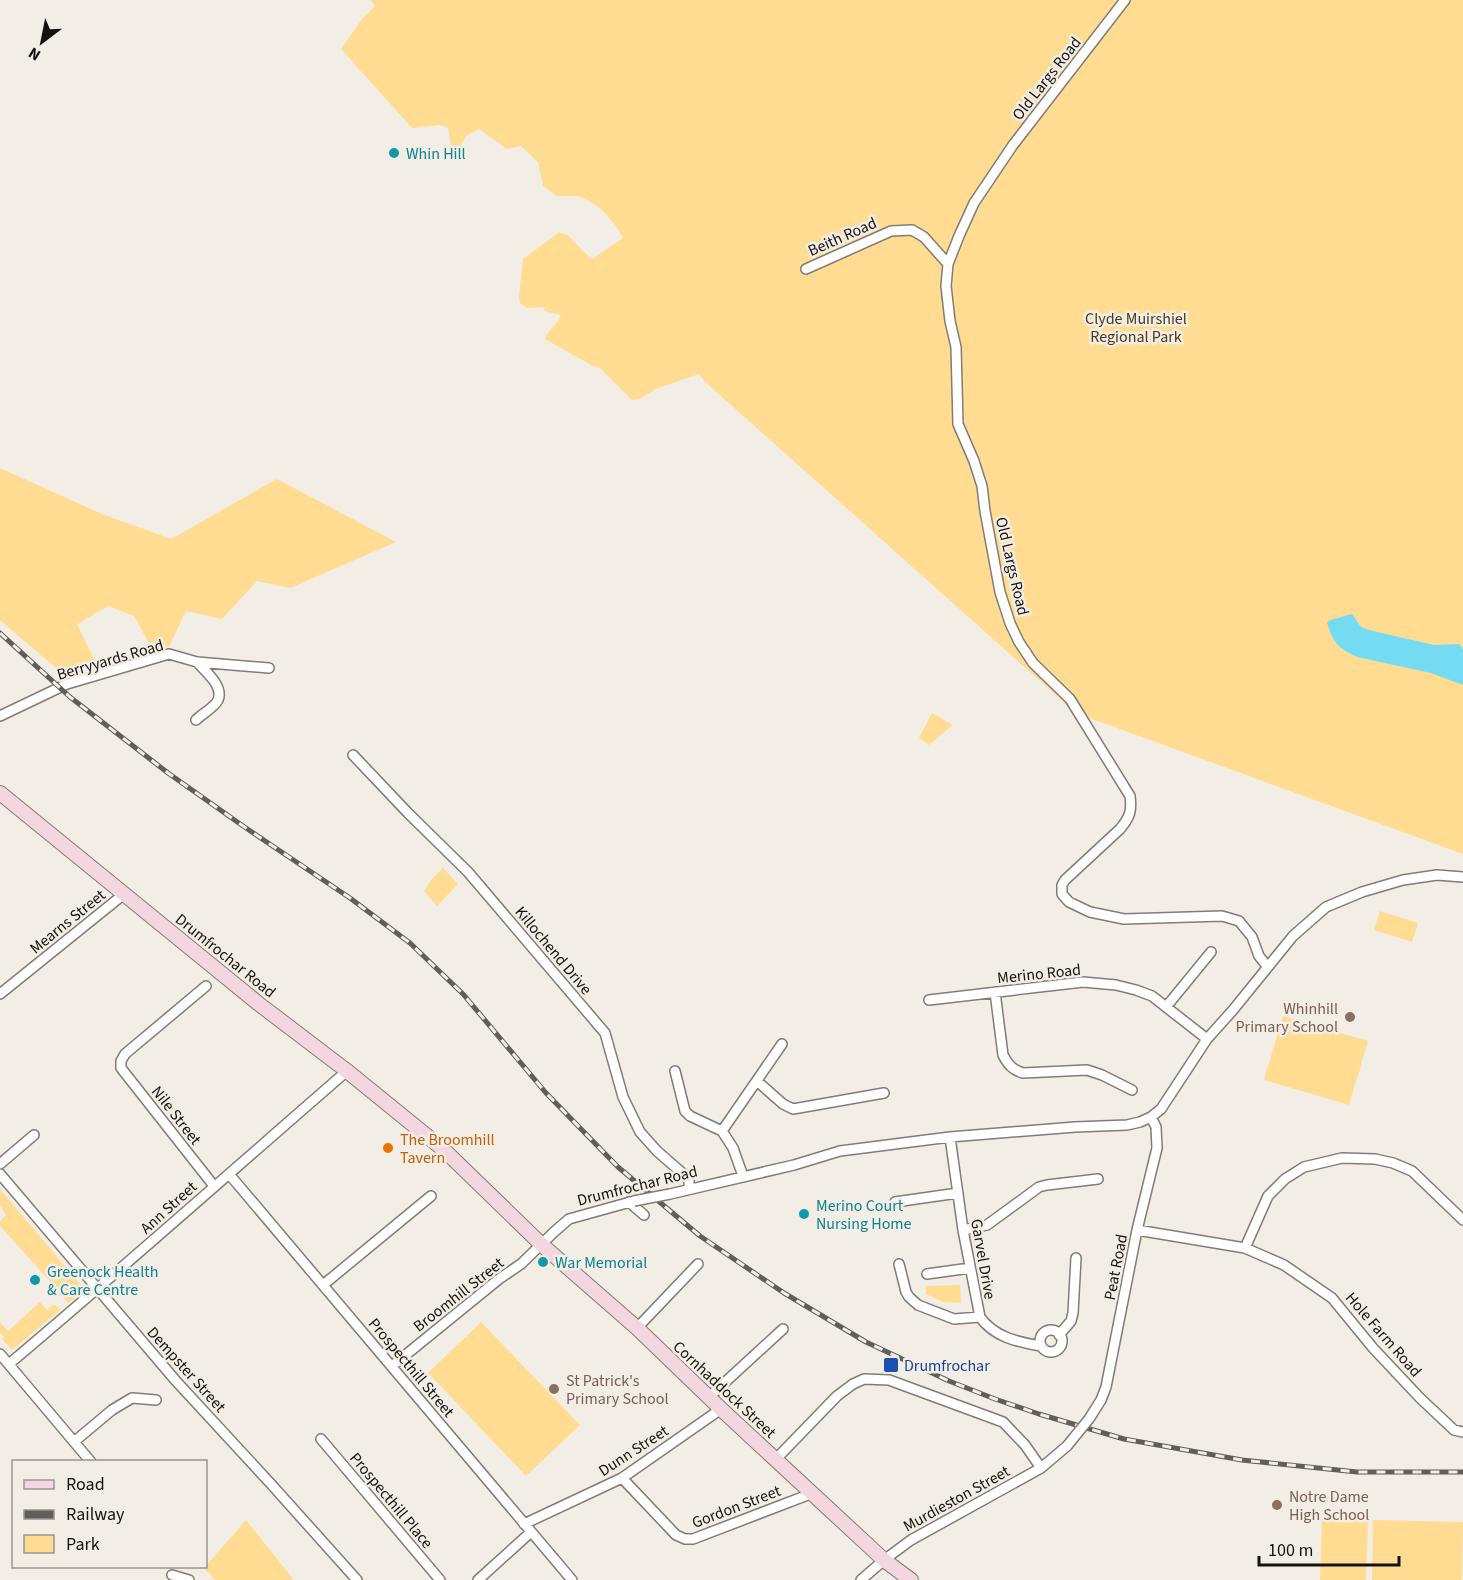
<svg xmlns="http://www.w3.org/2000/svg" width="1463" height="1580" font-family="'Source Sans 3',sans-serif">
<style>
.green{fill:#ffdc91}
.water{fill:#74dbf3}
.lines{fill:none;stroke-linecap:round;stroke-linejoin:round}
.minor-casing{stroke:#817d74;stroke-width:12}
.secondary-casing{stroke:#817d74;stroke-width:16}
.minor{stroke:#fff;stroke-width:9}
.secondary{stroke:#f3d6df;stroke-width:14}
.rail-casing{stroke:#615e59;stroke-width:5}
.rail{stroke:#f3eee5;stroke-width:3;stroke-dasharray:9;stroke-linecap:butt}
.minor-bridge-casing{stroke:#817d74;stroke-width:12;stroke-linecap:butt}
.minor-bridge{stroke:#fff;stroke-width:9}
.culture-dot{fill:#0f9aa8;stroke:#f3eee5;stroke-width:2}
.education-dot{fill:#8d6e63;stroke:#f3eee5;stroke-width:2}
.food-dot{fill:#e8710a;stroke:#f3eee5;stroke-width:2}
.transit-dot{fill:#1a4fb4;stroke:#f3eee5;stroke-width:2}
.labels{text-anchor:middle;stroke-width:5;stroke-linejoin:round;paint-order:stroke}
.street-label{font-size:16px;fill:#14120f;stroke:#f3eee5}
.culture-label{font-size:16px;fill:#0d838f;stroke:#f3eee5;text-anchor:start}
.park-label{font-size:16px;fill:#493a19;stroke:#f3eee5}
.education-label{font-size:16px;fill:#785e54;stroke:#f3eee5;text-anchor:start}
.food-label{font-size:16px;fill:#c56008;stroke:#f3eee5;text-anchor:start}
.transit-label{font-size:16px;fill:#164399;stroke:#f3eee5;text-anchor:start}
</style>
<rect width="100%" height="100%" fill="#f3eee5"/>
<!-- green -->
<path class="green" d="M 371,0 L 1463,0 L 1463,854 L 1076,713 L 704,381 L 699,374 L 656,389 L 639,399 L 632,400 L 600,368 L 591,365 L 545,339 C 549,328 556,327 561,315 L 544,311 L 545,307 L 527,308 L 520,303 L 519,297 L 523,259 L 559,232 L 569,236 L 581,249 L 592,259 L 623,238 C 614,220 598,203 578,196 C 572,195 565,197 559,196 C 553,195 548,189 543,186 L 538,162 L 521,146 L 507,149 L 479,129 L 466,136 L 460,147 L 451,146 L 448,128 L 440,125 L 412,128 L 341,49 L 362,19 L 375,6 Z
M 0,468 L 102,514 L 171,539 L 277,479 L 396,542 L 290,588 L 257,581 L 222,619 L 186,611 L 169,647 L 150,645 L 134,616 L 108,606 L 77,624 L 96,663 L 57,669 L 0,620 Z
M 932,713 L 953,725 L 929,745 L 919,738 Z
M 443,868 L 458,884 L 437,906 L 424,891 L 431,880 Z
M 1380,911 L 1418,923 L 1412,942 L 1374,930 Z
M 1283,1016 L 1368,1041 L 1349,1105 L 1264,1080 Z
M 0,1189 L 85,1290 L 68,1303 L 62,1296 L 58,1296 L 54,1290 L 56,1288 L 0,1226 L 0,1221 L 6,1215 L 2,1209 L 3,1208 L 0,1205 Z
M 960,1285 L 961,1303 L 943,1302 L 926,1294 L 926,1286 Z
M 40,1302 L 47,1310 L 53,1305 L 56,1305 L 60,1310 L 12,1350 L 2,1339 L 4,1337 L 0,1332 L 0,1322 L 8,1331 Z
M 481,1322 L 580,1425 L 526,1476 L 428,1373 Z
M 1322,1519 L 1368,1520 L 1366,1580 L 1320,1580 Z
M 246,1520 L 294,1580 L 215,1580 L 204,1568 Z
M 1373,1520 L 1463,1522 L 1462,1580 L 1372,1580 Z"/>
<!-- water -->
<path class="water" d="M 1352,614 L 1361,627 L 1369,630 L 1434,645 L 1459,644 L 1463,649 L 1463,685 L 1431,673 L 1357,657 C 1338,648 1334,644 1327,623 L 1330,620 Z"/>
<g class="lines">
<defs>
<path id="minor" d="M 1125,0 L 1013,145 L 974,203 L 959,236 L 948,264 L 946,286 L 950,321 L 956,347 L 958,424 L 974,461 L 982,486 L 985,511 L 1000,592 L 1010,623 L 1019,642 L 1033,663 L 1070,699 L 1130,796 C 1132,811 1130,817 1120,829 L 1065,880 L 1062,885 L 1062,894 L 1069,902 L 1090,912 L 1124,919 L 1222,916 L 1239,921 L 1252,937 L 1259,956 L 1267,966
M 806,269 L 891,231 L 912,230 L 924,237 L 948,264
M 0,716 L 67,684 L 169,654 L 197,662 L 269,668
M 196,720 C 202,714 215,707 218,700 C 224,686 205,671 197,662
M 353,755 L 408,813 L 468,872 L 605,1033 L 623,1097 L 640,1132 L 657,1151 L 689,1179 L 689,1189
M 206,986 L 125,1054 L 121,1061 L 121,1068 L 214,1186
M 995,992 L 1003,1055 C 1008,1065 1013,1070 1023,1073 L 1087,1070 L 1102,1075 L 1132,1090
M 0,994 L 124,894
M 929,1000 L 1083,982 L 1116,985 L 1136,990 L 1152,996 L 1207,1039
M 1166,1007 L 1211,952
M 675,1071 L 685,1111 L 690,1116 L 722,1131 L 733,1148 L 743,1176
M 757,1081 L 783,1104 L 793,1109 L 884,1093
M 722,1131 L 782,1044
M 950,1137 L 963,1230 L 980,1317 C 994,1337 1017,1342 1041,1346
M 0,1164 L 34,1135
M 0,1174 L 176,1381 L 271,1484 L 357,1580
M 229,1174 L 572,1580
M 670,1194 L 794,1165 L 840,1151 L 950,1137 L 1075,1127 L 1127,1125 L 1140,1122 L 1151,1117 L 1161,1109 L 1207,1039 L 1233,1010 L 1293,936 L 1326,907 L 1362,892 L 1403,880 L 1437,875 L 1463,877
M 629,1202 L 644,1215
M 895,1202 L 958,1193
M 963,1230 L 987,1225 L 1039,1187 L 1047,1185 L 1098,1179
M 1137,1230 L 1245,1248 L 1284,1265 L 1332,1298 L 1373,1348 L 1420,1398 L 1454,1430 L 1463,1432
M 1245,1248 L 1268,1196 L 1285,1179 L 1304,1167 L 1342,1158 L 1375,1159 L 1393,1163 L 1412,1171 L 1463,1220
M 899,1264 L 906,1292 L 909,1297 L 918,1305 L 954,1319 L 980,1317
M 927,1274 L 970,1268
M 323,1285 L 431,1196
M 637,1328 L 698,1264
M1040 1341a11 11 0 1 1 22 0a11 11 0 1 1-22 0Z
M 1059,1335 L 1071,1321 L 1073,1313 L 1076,1258
M 0,1354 L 91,1462
M 9,1364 C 123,1268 234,1169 347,1071
M 392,1366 L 499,1279 L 521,1264 L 554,1232 L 569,1219 L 634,1201
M 709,1397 L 783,1329
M 1089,1419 L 1101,1400 L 1106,1387 L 1137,1230 L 1157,1148 L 1156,1127 L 1151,1117
M 321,1439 L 440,1580
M 75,1441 L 112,1410 L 132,1398 L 156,1400
M 776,1459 L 837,1396 L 853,1384 L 864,1379 L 889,1380 L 1003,1422 L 1025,1445 L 1041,1468
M 622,1478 L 676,1535 L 685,1539 L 693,1539 L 813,1493
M 524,1524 L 622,1478 L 721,1409
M 172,1575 L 189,1580
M 478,1580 L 531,1532
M 861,1580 L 884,1560 L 911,1540 L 1041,1468 L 1067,1446"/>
<path id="secondary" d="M 0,793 L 259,1004 L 347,1071 L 443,1149 L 542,1245 L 637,1328 L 721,1409 L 884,1560 L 911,1580"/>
</defs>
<!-- minor casing -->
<use href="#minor" class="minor-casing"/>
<!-- secondary casing -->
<use href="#secondary" class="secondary-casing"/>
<!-- minor -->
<use href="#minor" class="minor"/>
<!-- secondary -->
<use href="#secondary" class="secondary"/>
<defs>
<path id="rail" d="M 0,633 L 70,697 L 168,773 L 243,826 L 350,898 L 410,943 L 463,994 L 546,1093 L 618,1167 L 700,1236 L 784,1293 L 866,1342 L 949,1381 L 995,1399 L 1039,1414 L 1124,1439 L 1242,1460 L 1357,1472 L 1463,1472"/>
</defs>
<!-- rail casing -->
<use href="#rail" class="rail-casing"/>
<!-- rail -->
<use href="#rail" class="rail"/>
<defs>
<path id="minor-bridge" d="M 634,1201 L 670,1194
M 1067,1446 L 1089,1419"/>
</defs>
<!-- minor-bridge casing -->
<use href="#minor-bridge" class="minor-bridge-casing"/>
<!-- minor-bridge -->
<use href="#minor-bridge" class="minor-bridge"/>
</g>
<!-- markers -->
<g class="culture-dot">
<circle cx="394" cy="153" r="6"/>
<circle cx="804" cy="1214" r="6"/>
<circle cx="543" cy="1262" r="6"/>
<circle cx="35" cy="1280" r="6"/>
</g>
<g class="education-dot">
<circle cx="1350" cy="1017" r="6"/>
<circle cx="554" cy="1389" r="6"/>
<circle cx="1277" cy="1505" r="6"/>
</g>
<circle class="food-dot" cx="388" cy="1148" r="6"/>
<rect class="transit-dot" x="883" y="1357" width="16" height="16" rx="3"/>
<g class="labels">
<!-- street labels -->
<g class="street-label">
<text transform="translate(1046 78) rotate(-52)" y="6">Old Largs Road</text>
<text transform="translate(842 236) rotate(-24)" y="6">Beith Road</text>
<text transform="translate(1013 566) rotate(77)" y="6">Old Largs Road</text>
<text transform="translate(110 659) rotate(-16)" y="6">Berryyards Road</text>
<text transform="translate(67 921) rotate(-39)" y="6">Mearns Street</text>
<text transform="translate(554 950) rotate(50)" y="6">Killochend Drive</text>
<text transform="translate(226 955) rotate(39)" y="6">Drumfrochar Road</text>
<text transform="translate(1039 973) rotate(-6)" y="6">Merino Road</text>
<text transform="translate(177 1115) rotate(52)" y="6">Nile Street</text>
<text transform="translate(637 1185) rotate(-14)" y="6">Drumfrochar Road</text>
<text transform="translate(168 1207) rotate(-42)" y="6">Ann Street</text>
<text transform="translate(984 1259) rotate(80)" y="6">Garvel Drive</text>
<text transform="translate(1115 1267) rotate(-79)" y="6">Peat Road</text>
<text transform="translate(458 1294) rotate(-38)" y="6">Broomhill Street</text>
<text transform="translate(1384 1334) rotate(49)" y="6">Hole Farm Road</text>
<text transform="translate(412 1367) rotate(50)" y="6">Prospecthill Street</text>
<text transform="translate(187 1369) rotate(48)" y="6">Dempster Street</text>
<text transform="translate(725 1389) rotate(43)" y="6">Cornhaddock Street</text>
<text transform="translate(633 1450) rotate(-33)" y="6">Dunn Street</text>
<text transform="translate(956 1498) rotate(-29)" y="6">Murdieston Street</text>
<text transform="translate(392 1500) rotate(50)" y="6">Prospecthill Place</text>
<text transform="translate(736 1506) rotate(-21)" y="6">Gordon Street</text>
</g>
<!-- culture labels -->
<g class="culture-label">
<text x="406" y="159">Whin Hill</text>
<text x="816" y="1211">Merino Court<tspan x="816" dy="18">Nursing Home</tspan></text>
<text x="555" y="1268">War Memorial</text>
<text x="47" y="1277">Greenock Health<tspan x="47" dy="18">&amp; Care Centre</tspan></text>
</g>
<!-- park labels -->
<g class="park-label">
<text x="1136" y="324">Clyde Muirshiel<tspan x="1136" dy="18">Regional Park</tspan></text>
</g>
<!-- education labels -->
<g class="education-label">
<text x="1338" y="1014" text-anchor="end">Whinhill<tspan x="1338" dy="18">Primary School</tspan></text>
<text x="566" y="1386">St Patrick's<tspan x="566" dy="18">Primary School</tspan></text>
<text x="1289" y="1502">Notre Dame<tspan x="1289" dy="18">High School</tspan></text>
</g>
<!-- food labels -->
<g class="food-label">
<text x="400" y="1145">The Broomhill<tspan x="400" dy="18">Tavern</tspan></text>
</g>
<!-- transit labels -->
<g class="transit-label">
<text x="904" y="1371">Drumfrochar</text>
</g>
</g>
<!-- legend -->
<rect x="12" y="1460" width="195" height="108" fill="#f3eee5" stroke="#9a968f" stroke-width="1.5"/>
<rect x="24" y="1480" width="30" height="9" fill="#f3d6df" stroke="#9a968f" stroke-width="1.5"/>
<text x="66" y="1490" font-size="18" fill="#14120f">Road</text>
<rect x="24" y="1510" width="30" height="9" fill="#615e59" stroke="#9a968f" stroke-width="1.5"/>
<text x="66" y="1520" font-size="18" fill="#14120f">Railway</text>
<rect x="24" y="1535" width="30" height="18" fill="#ffdc91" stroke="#9a968f" stroke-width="1.5"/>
<text x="66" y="1550" font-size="18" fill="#14120f">Park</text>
<!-- north arrow -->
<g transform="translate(42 42) rotate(212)" stroke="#f3eee5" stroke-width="4.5" paint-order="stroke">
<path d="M0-4.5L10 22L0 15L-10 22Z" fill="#14120f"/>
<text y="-9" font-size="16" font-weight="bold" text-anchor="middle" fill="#14120f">N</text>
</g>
<!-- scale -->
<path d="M1259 1556v9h140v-9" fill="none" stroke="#14120f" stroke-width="3"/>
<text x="1268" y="1556" font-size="18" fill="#14120f" stroke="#f3eee5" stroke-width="4.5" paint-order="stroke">100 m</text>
</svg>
